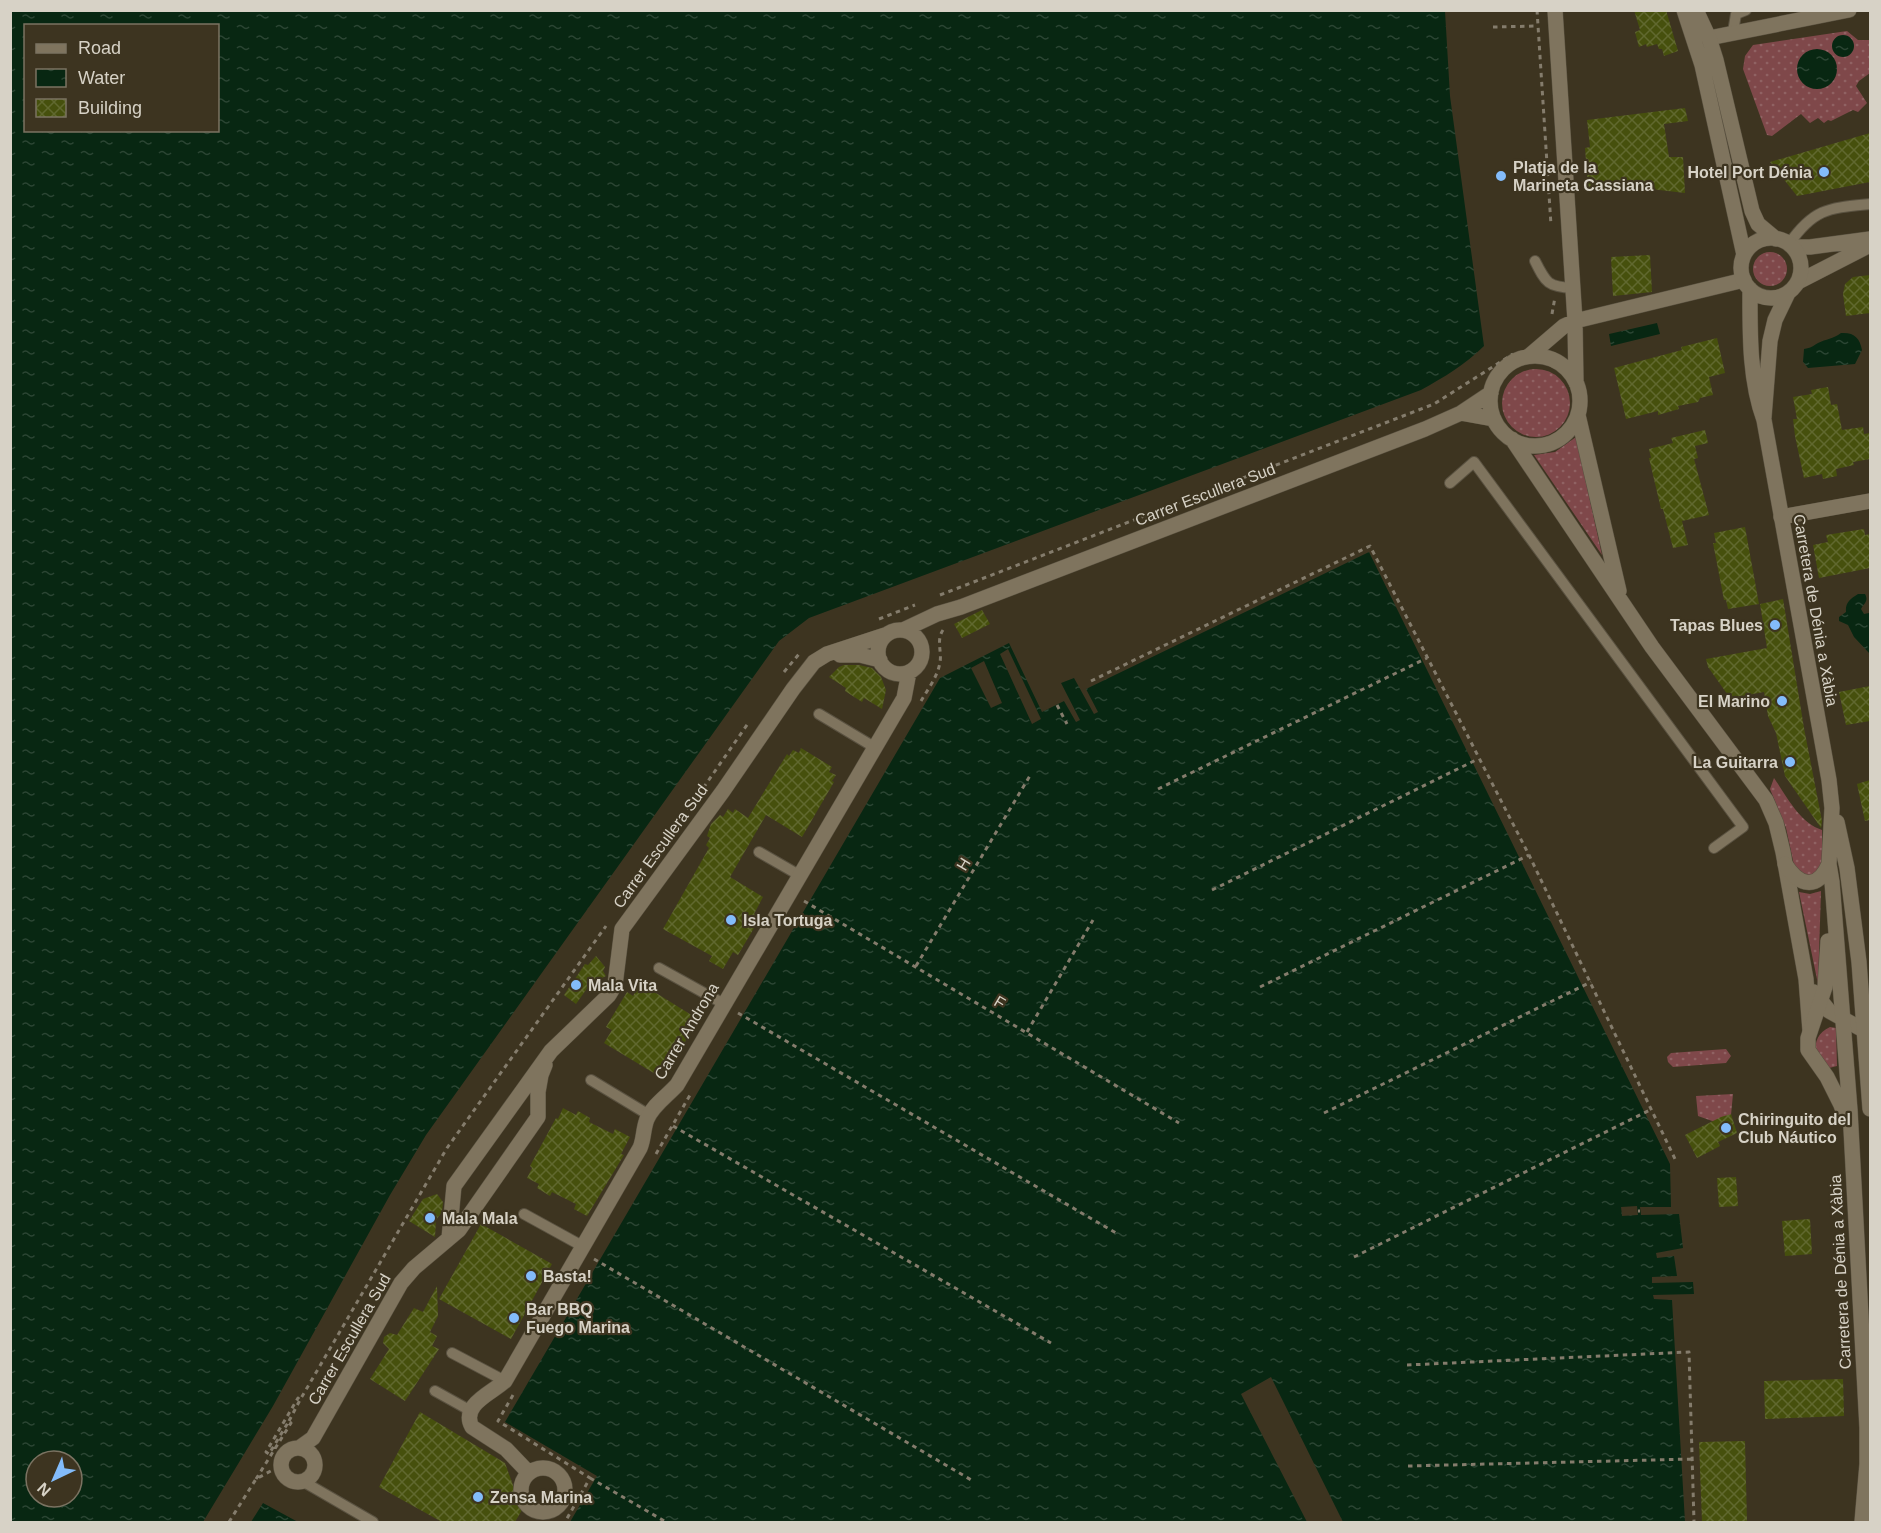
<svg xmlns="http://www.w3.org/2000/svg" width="1881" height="1533" font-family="Helvetica,sans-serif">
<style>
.grass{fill:url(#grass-dots)}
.water{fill:url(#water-ripples);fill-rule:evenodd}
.pier{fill:#3d3420}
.building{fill:url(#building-cross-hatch)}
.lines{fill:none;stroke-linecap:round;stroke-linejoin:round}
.service-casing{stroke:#5a5241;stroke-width:12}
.minor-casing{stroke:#5a5241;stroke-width:16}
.tertiary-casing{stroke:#5a5241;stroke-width:16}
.path{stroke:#847c6c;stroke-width:3;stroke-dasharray:4.5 4.5;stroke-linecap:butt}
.service{stroke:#7f745e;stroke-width:10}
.minor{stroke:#7f745e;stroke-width:15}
.tertiary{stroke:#7f745e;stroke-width:15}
.poi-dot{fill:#83bcfb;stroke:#3d3420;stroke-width:2}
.labels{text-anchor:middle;stroke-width:4.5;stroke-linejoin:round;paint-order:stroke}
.poi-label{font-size:16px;font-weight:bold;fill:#d7d2c6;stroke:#3d3420;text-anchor:start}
.street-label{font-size:16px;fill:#d7d2c6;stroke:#3d3420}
</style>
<defs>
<pattern id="grass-dots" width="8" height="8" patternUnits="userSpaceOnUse" patternTransform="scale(1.5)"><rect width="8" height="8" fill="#7f484a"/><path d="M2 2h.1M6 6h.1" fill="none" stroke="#906263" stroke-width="1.8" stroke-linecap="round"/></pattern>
<pattern id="water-ripples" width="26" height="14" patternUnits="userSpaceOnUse" patternTransform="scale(1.5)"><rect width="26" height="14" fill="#082712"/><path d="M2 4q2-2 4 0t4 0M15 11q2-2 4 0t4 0" fill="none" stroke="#2b4533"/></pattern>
<pattern id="building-cross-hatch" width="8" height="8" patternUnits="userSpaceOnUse" patternTransform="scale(1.5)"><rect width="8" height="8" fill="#46500d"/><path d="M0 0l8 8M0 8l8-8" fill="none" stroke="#60682f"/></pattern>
</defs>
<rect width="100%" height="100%" fill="#3d3420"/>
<!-- grass -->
<path class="grass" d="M 1847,31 L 1858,40 L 1870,40 L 1870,73 L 1859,81 L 1856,86 L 1867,103 L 1858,112 L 1853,110 L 1831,121 L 1828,120 L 1824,123 L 1818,118 L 1810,123 L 1801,114 L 1772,136 L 1767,135 L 1743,69 L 1745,56 L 1753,45 Z
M1753 269a17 17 0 1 1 34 0a17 17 0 1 1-34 0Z
M1502 403a34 34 0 1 1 68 0a34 34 0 1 1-68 0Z
M 1576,437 L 1602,555 L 1534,455 L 1555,452 Z
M 1774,778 C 1787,797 1800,823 1822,830 L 1822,871 L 1807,879 L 1795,870 L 1786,828 L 1770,789 Z
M 1821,891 L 1818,984 L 1799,892 L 1810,894 Z
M 1830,1027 L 1836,1028 L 1837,1066 L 1829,1068 L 1815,1054 C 1815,1040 1818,1033 1830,1027 Z
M 1726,1049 L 1731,1056 L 1726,1063 L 1673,1067 L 1668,1062 L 1667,1057 L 1671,1053 Z
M 1733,1094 L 1731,1115 L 1715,1122 L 1698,1116 L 1696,1096 Z"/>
<!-- water -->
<path class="water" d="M 10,11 L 1445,11 L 1450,96 L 1484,346 C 1465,365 1444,377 1421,390 L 809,618 L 779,641 L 426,1135 L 390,1195 L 273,1406 L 203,1522 L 11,1522 ZM 26,26 L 218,26 L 218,130 L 26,130 ZM 36,1461 L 72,1461 L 72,1497 L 36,1497 Z
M1832 46a11 11 0 1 1 22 0a11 11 0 1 1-22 0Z
M1797 69a20 20 0 1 1 40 0a20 20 0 1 1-40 0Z
M 1657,323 L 1660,334 L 1611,346 L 1609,334 Z
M 1841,333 C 1854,332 1860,338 1862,350 L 1855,364 L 1808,368 L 1803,362 L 1804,349 C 1811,348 1813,346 1818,343 C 1826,339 1833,339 1841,333 Z
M 1369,552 L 1670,1164 L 1671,1207 L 1640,1207 L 1641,1215 L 1679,1214 L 1683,1248 L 1656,1253 L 1657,1258 L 1674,1256 L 1677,1276 L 1652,1277 L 1652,1283 L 1693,1282 L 1694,1294 L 1653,1295 L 1654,1299 L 1672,1300 L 1685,1522 L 1343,1522 L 1271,1377 L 1241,1394 L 1307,1522 L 570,1522 L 597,1476 L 505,1422 L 940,678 L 1009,643 L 1042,712 L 1064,701 L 1076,722 L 1080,720 L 1061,683 L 1074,678 L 1094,714 L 1098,712 L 1086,689 Z
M 1858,594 L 1865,594 C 1869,601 1864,603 1861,609 L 1864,614 L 1869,613 L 1870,610 L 1870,654 L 1854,637 L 1848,625 L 1839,621 L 1839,617 L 1846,612 C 1845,603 1850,599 1858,594 Z
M 263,1503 L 298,1522 L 251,1522 Z"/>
<!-- pier -->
<path class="pier" d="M 1008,649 L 1041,719 L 1032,724 L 1000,654 Z
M 984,661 L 1002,703 L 991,708 L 971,668 Z
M 1637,1206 L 1638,1215 L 1622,1216 L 1621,1207 Z"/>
<!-- building -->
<path class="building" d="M 1634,10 L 1666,10 L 1678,51 L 1664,56 L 1662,49 L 1659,49 L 1657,44 L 1647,47 L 1646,44 L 1639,47 L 1635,32 L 1640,30 Z
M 1685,108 L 1688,121 L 1664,124 L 1669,157 L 1683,157 L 1685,193 L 1625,186 L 1588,187 L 1585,148 L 1590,147 L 1587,120 Z
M 1870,133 L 1870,182 L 1797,196 L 1770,162 Z
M 1650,255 L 1652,292 L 1613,296 L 1611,257 Z
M 1870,275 L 1870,313 L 1846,316 L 1843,294 L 1845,284 L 1853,277 Z
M 1717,338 L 1725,373 L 1709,377 L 1713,395 L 1700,398 L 1698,402 L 1678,406 L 1679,409 L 1658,415 L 1658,411 L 1626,419 L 1614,368 L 1682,350 L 1681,347 Z
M 1828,387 L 1831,405 L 1837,404 L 1842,430 L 1863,427 L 1864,434 L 1870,433 L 1870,459 L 1853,462 L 1854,465 L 1836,469 L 1837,476 L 1823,479 L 1822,474 L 1804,478 L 1795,436 L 1793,419 L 1797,419 L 1793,397 L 1812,394 L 1811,390 Z
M 1705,430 L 1708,443 L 1695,446 L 1698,458 L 1694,459 L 1709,515 L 1682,521 L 1688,545 L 1673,548 L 1663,509 L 1661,509 L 1649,458 L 1651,458 L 1649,449 L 1673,443 L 1671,438 Z
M 1745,527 L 1759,604 L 1728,609 L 1726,600 L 1724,600 L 1713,543 L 1716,543 L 1714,533 Z
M 1864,529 L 1865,535 L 1870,534 L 1870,568 L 1819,578 L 1813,545 L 1828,542 L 1826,535 Z
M 1783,599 L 1804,728 L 1822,821 L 1821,828 L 1785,776 L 1776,733 L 1768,716 L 1764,692 L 1730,698 L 1708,667 L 1706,659 L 1767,648 L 1760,604 Z
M 982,610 L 990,624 L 962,638 L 954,624 Z
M 844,665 L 859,665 L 872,668 L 881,677 L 886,690 L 882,709 L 864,698 L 862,702 L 845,691 L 846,688 L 829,677 L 839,667 Z
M 1870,686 L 1870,721 L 1846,725 L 1839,692 Z
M 801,748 L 832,767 L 829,772 L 836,775 L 832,781 L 834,782 L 802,837 L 766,815 L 730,877 L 763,897 L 754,914 L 760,918 L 738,955 L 733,952 L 723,969 L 709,961 L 712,956 L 663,929 L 709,848 L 706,845 L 710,838 L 707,836 L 711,824 L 720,815 L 723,817 L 728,809 L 733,813 L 735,809 L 748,818 L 787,754 L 789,756 L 793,750 L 799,753 Z
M 1870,780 L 1870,820 L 1865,821 L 1857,784 Z
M 596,956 L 605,967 L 603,971 L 606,976 L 602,978 L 602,987 L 588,987 L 576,1004 L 564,995 L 585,964 L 588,965 Z
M 640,983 L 693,1016 L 689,1023 L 694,1027 L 668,1070 L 663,1067 L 657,1075 L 604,1043 L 612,1030 L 606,1027 L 627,992 L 633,996 Z
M 563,1108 L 576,1115 L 578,1111 L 590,1118 L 589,1122 L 613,1134 L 615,1129 L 630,1137 L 621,1154 L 624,1155 L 587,1216 L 574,1209 L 576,1204 L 552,1192 L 550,1196 L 537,1188 L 539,1184 L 527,1178 L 532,1168 L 530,1166 L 556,1118 L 558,1119 Z
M 1731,1114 L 1737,1133 L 1718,1142 L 1720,1146 L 1697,1158 L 1685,1135 L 1721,1117 Z
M 1736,1177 L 1738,1206 L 1719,1207 L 1717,1178 Z
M 437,1194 L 443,1202 L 442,1212 L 436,1220 L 435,1237 L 409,1221 L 423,1199 Z
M 1810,1219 L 1812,1254 L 1785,1256 L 1782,1221 Z
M 481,1224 L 552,1264 L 511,1339 L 439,1299 Z
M 437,1286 L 438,1316 L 430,1332 L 437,1336 L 432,1346 L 439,1349 L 405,1401 L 370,1379 L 389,1349 L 383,1343 L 384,1337 L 390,1333 L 397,1335 L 414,1308 L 423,1312 Z
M 1843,1379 L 1844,1416 L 1765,1419 L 1764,1381 Z
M 420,1412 L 505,1463 L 522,1510 L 515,1522 L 442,1522 L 379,1487 Z
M 1745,1441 L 1747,1522 L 1702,1522 L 1699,1442 Z"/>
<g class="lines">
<defs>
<path id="service" d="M 1733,32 L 1736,14 L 1746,10
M 1789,244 C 1814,208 1829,208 1870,204
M 1535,261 C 1546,283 1548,287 1573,288
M 1450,483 L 1474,462 L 1743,827 L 1714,848
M 819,714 L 874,747
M 759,852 L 799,875
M 659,968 L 724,1004
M 591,1080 L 649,1115
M 524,1214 L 584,1247
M 452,1353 L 505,1381
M 435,1391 L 471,1411
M 304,1482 L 373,1522"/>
<path id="minor" d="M 1555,10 L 1575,321 L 1576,383
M 1709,38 L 1849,10
M 1793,247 L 1810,247 L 1870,239
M 1798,282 L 1870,245
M 1529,356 L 1564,326 L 1575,321 L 1744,280
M1490 401a45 45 0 1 1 90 0a45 45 0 1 1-90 0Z
M 1461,413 L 1494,419
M 1578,415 L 1619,591
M 1512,439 L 1652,647 L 1766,800 L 1776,823 L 1783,852 L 1806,979 L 1810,1031
M 1781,517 L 1870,501
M 903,630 L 937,614 L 961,607 L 1425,429 L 1461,413 L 1491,393
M878 652a22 22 0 1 1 44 0a22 22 0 1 1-44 0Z
M 840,655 L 860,655 L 880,660
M 1814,992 L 1829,1011 L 1865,1031
M 449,1238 L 454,1186 L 551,1051 L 609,995 L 615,985 L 622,929 L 723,791 L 793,689 L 814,662 L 827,654 L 885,635
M281 1465a17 17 0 1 1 34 0a17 17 0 1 1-34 0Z
M 299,1448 L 313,1438 L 401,1283 L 414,1268 L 459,1230 L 538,1117 L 538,1092 L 541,1075 L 545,1065
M521 1490a22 22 0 1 1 44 0a22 22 0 1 1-44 0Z
M 529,1473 L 506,1449 L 472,1427 C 460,1405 492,1393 505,1381 L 640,1148 C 644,1139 643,1129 647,1119 C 653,1105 667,1096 677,1085 L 904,698 L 909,672"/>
<path id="tertiary" d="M 1684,10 L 1702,65 L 1744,255
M 1696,10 L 1709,38 L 1716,60 L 1752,211 L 1758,224 L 1776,239
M1741 268a30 30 0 1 1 60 0a30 30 0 1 1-60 0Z
M 1750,289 C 1750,332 1749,379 1764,420 L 1829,780 L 1832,808 L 1829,864 L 1832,882 L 1850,1110 L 1867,1428 L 1867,1464 L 1862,1522
M 1764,417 L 1770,341 L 1775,320 L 1788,293
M 1837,822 L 1847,868 L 1859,962 L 1870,1109
M 1785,864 C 1799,886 1817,891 1829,864
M 1828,941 L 1825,987 L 1808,1038 L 1808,1050 L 1827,1077 L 1841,1105 L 1846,1119"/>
</defs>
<!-- service casing -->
<use href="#service" class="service-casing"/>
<!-- minor casing -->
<use href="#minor" class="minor-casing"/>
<!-- tertiary casing -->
<use href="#tertiary" class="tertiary-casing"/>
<!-- path -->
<path class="path" d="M 1537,10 L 1551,225
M 1493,27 L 1538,26
M 1552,314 L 1555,297
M 940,595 L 1434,404 L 1513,354
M 879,619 L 915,605
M 784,672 L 799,654
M 1091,681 L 1370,546 L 1529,855 L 1676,1161
M 921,701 C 928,689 938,676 940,662 C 942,652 936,640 943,630
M 1057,705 L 1067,724
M 1158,789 L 1427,658
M 688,810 L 749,722
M 1212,890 L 1478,759
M 804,901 L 1179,1123
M 916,966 L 1031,774
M 1260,987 L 1529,855
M 738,1013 L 1116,1233
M 1027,1032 L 1093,920
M 1324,1113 L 1591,982
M 673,1126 L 1051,1343
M 656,1154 L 690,1095
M 1638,1211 L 1640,1211
M 1354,1257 L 1652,1109
M 594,1259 L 973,1481
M 1407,1365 L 1689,1352 L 1694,1522
M 513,1395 L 498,1421 L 590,1478 L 565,1522
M 289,1421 L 300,1400
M 1408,1466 L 1693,1459
M 590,1478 L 666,1522
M 256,1479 L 291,1423 L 289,1421 L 269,1454 L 266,1452 L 298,1398 L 300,1400 L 447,1148 L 606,926
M 229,1522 L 256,1479 L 280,1466"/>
<!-- service -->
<use href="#service" class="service"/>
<!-- minor -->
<use href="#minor" class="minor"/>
<!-- tertiary -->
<use href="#tertiary" class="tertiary"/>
</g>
<!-- markers -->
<g class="poi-dot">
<circle cx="1824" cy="172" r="6"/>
<circle cx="1501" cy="176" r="6"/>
<circle cx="1775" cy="625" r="6"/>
<circle cx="1782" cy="701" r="6"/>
<circle cx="1790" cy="762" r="6"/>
<circle cx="731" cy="920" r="6"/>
<circle cx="576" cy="985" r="6"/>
<circle cx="1726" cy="1128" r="6"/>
<circle cx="430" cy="1218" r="6"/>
<circle cx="531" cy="1276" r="6"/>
<circle cx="514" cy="1318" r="6"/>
<circle cx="478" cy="1497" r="6"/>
</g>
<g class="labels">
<!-- poi labels -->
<g class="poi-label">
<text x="1513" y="173">Platja de la<tspan x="1513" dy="18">Marineta Cassiana</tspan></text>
<text x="1812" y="178" text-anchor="end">Hotel Port Dénia</text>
<text x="1763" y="631" text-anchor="end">Tapas Blues</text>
<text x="1770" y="707" text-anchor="end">El Marino</text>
<text x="1778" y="768" text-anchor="end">La Guitarra</text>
<text x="743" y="926">Isla Tortuga</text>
<text x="588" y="991">Mala Vita</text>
<text x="1738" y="1125">Chiringuito del<tspan x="1738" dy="18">Club Náutico</tspan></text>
<text x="442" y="1224">Mala Mala</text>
<text x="543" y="1282">Basta!</text>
<text x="526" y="1315">Bar BBQ<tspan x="526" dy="18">Fuego Marina</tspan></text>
<text x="490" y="1503">Zensa Marina</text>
</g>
<!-- street labels -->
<g class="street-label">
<text transform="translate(1205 494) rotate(-21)" y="6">Carrer Escullera Sud</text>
<text transform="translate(1816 610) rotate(80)" y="6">Carretera de Dénia a Xàbia</text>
<text transform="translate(660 846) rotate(-54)" y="6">Carrer Escullera Sud</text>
<text transform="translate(963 864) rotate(-59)" y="6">H</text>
<text transform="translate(1000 1002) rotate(31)" y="6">F</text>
<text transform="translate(686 1031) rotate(-59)" y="6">Carrer Androna</text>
<text transform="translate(1840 1272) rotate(-93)" y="6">Carretera de Dénia a Xàbia</text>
<text transform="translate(349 1339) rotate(-60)" y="6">Carrer Escullera Sud</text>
</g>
</g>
<!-- border -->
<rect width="1881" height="1533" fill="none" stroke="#d7d2c6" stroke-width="24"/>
<!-- legend -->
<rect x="24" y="24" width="195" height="108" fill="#3d3420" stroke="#7b7362" stroke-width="1.5"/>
<rect x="36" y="44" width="30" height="9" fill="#7f745e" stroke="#7b7362" stroke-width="1.5"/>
<text x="78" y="54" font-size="18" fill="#d7d2c6">Road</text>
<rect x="36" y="69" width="30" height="18" fill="url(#water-ripples)" stroke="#7b7362" stroke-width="1.5"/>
<text x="78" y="84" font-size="18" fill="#d7d2c6">Water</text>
<rect x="36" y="99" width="30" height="18" fill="url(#building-cross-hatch)" stroke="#7b7362" stroke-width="1.5"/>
<text x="78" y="114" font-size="18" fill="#d7d2c6">Building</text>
<!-- north arrow -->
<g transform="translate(54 1479) rotate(224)"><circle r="28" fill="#3d3420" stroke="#7b7362" stroke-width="1.5"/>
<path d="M0-4.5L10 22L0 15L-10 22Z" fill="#83bcfb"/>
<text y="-9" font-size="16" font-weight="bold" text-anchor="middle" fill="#d7d2c6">N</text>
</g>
</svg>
